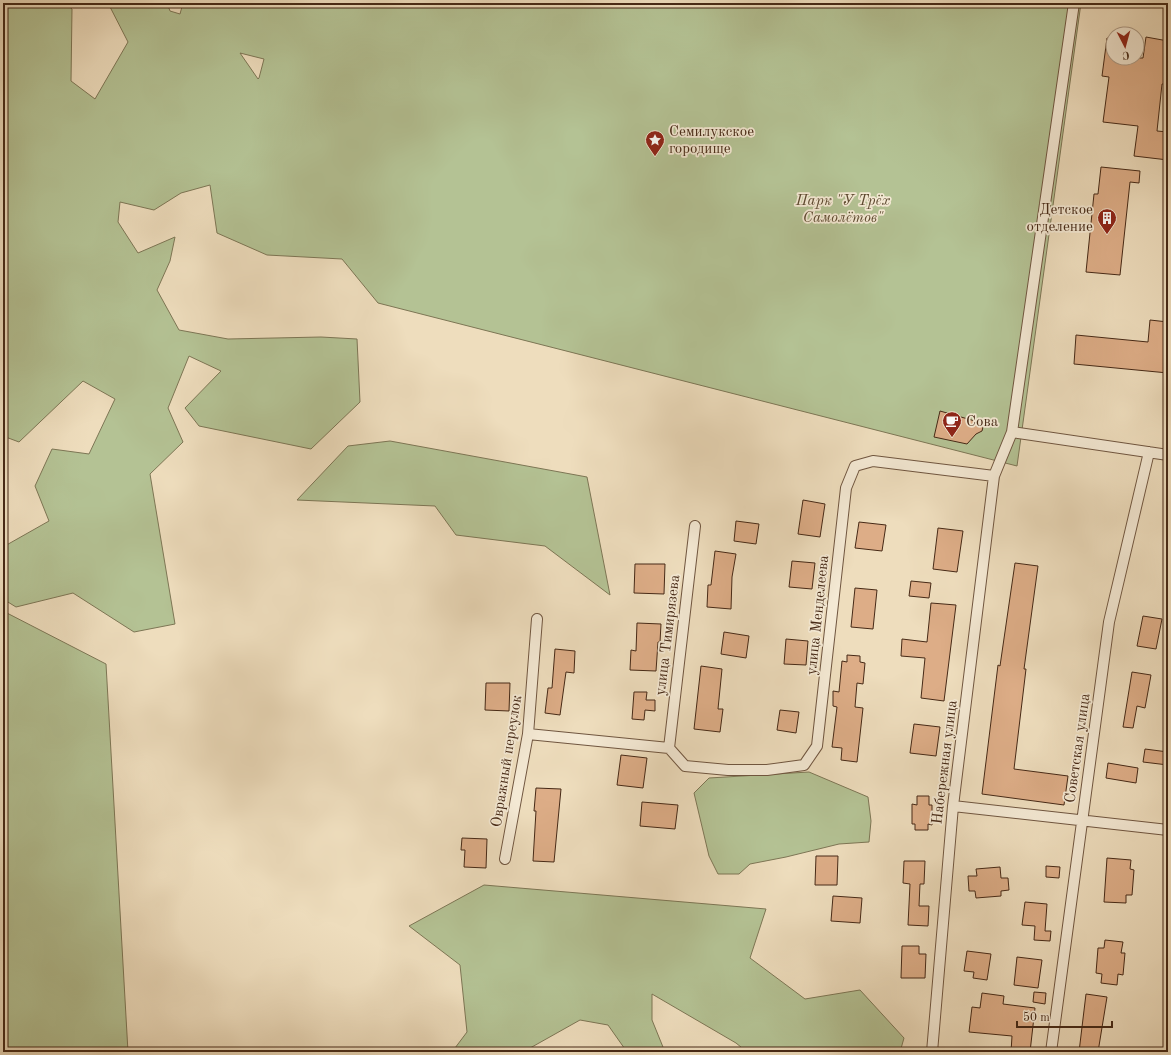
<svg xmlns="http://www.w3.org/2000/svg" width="1171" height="1055" font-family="'Old Standard TT',serif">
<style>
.green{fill:#b4c294;stroke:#7d7655;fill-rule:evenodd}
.building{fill:#ddad87;stroke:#462916}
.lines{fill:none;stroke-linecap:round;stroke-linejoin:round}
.minor-casing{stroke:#705640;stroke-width:12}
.minor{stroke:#f4e9d4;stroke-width:10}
.labels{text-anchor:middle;stroke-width:3.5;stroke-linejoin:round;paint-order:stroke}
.poi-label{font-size:15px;fill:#462916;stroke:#f4e9d4;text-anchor:start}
.park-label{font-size:15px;font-style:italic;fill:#5c482f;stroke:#f4e9d4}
.street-label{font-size:15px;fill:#462916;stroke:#f4e9d4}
</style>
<rect width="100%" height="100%" fill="#eeddbd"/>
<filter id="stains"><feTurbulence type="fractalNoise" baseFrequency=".005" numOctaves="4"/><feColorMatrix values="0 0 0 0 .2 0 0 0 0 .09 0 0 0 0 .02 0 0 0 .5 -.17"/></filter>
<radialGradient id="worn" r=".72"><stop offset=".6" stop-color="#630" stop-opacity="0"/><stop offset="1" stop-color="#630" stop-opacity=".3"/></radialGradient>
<!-- green -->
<path class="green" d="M 3,3 L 65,3 L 72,9 L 71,81 L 95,99 L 128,42 L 108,3 L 167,3 L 170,11 L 180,14 L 183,3 L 1081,3 L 1017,466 L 378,303 L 342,259 L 267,255 L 217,233 L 210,185 L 181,193 L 154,210 L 120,202 L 118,222 L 138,253 L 175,237 L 170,261 L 157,290 L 179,330 L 228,339 L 321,337 L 357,339 L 360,402 L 311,449 L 199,426 L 185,408 L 221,371 L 189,356 L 168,408 L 183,442 L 150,474 L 175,624 L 134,632 L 73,593 L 16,607 L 3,599 L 3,547 L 49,521 L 35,486 L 52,449 L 89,454 L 115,399 L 83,381 L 19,442 L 3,436 ZM 240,53 L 264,59 L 259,78 L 258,79 Z
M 390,441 L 587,477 L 610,595 L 545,546 L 456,535 L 435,506 L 297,500 L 348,446 Z
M 3,611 L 106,664 L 128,1052 L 3,1052 Z
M 809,772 L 868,797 L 871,821 L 869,842 L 839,844 L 786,857 L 750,864 L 739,874 L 718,874 L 709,856 L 694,793 L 709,778 Z
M 484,885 L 766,909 L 750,958 L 805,999 L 860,990 L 904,1038 L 900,1052 L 747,1052 L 736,1043 L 652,994 L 652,1020 L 665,1052 L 627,1052 L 608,1025 L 580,1020 L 523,1052 L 431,1052 L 455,1048 L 467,1032 L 460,965 L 409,926 Z"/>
<!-- building -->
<path class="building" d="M 1146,37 L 1168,41 L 1168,84 L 1162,84 L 1157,131 L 1168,132 L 1168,160 L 1134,156 L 1138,126 L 1103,122 L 1109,77 L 1102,76 L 1107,38 L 1113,39 L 1113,58 L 1143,58 Z
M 1101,167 L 1140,171 L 1139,183 L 1130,182 L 1120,275 L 1086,272 L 1094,194 L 1098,194 Z
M 1150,320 L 1168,322 L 1168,373 L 1074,364 L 1076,335 L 1148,342 Z
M 940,411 L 982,423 L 983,427 L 982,431 L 976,434 L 967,444 L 934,437 Z
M 803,500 L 825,504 L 820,537 L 798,534 Z
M 736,521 L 759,524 L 756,544 L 734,541 Z
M 859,522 L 886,525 L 882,551 L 855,548 Z
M 938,528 L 963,531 L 957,572 L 933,569 Z
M 715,551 L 736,554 L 732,577 L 731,609 L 707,607 L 708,585 L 711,585 Z
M 792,561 L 815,563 L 812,589 L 789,587 Z
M 1015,563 L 1038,566 L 1024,669 L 1026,669 L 1014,769 L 1068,776 L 1064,805 L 982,794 L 998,665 L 1000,666 Z
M 635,564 L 665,564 L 664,594 L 634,593 Z
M 911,581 L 931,583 L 929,598 L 909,596 Z
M 855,588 L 877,590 L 873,629 L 851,627 Z
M 931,603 L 956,605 L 944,701 L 921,698 L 925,658 L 901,656 L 902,639 L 927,642 Z
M 1143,616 L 1162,619 L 1156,649 L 1137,646 Z
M 637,623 L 661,624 L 660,642 L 658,642 L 656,671 L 630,670 L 631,650 L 636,651 Z
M 724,632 L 749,636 L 746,658 L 721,654 Z
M 786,639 L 808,641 L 806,665 L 784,664 Z
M 555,649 L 575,651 L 574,673 L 566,672 L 560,715 L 545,713 L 548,688 L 552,688 Z
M 847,655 L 860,656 L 860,662 L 865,663 L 863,684 L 857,683 L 855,707 L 863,708 L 857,762 L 841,760 L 842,748 L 832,747 L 837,707 L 833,706 L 833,691 L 839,692 L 842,661 L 847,662 Z
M 701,666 L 722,669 L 718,709 L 723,709 L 720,732 L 694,729 Z
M 1132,672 L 1151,675 L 1145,708 L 1137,706 L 1133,728 L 1123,727 Z
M 486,683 L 510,683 L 509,711 L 485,710 Z
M 634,692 L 647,692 L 646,700 L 655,700 L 655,711 L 645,710 L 644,720 L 632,719 Z
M 780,710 L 799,712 L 796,733 L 777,730 Z
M 914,724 L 940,727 L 936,756 L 910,753 Z
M 1145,749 L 1168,752 L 1168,765 L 1143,762 Z
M 621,755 L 647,758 L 643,788 L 617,785 Z
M 1108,763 L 1138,768 L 1136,783 L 1106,778 Z
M 536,788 L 561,789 L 554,862 L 533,861 L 536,811 L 534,811 Z
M 917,796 L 929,796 L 929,805 L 932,805 L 932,825 L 928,824 L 928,830 L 915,830 L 915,824 L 912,824 L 912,804 L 917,805 Z
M 642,802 L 678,805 L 675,829 L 640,826 Z
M 462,838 L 487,839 L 486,868 L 464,867 L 465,850 L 461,850 Z
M 816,856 L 838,856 L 837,885 L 815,885 Z
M 1107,858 L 1131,860 L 1130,869 L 1134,870 L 1132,895 L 1126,895 L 1126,903 L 1104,902 Z
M 904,861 L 925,861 L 924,884 L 920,884 L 919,906 L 929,906 L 928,926 L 908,925 L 910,884 L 903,883 Z
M 1046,866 L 1060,867 L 1059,878 L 1046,877 Z
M 1000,867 L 1001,878 L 1008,878 L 1009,890 L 1001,891 L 1001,896 L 976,898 L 975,891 L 969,891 L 968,876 L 977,876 L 976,869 Z
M 833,896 L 862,898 L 860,923 L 831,921 Z
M 1025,902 L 1047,904 L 1045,931 L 1051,931 L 1050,941 L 1034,940 L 1035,926 L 1022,925 Z
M 1105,940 L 1123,942 L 1121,953 L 1125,953 L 1123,975 L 1118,974 L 1117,985 L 1101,983 L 1102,974 L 1096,973 L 1098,948 L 1104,948 Z
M 902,946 L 919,946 L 919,954 L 926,954 L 925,978 L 901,978 Z
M 967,951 L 991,954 L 987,980 L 973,978 L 974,972 L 964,971 Z
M 1017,957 L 1042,960 L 1038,988 L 1014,985 Z
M 1034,992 L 1046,993 L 1045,1004 L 1033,1002 Z
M 982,993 L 1004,996 L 1003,1004 L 1035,1008 L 1030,1052 L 1011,1052 L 1012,1036 L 969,1032 L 972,1007 L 980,1008 Z
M 1086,994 L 1107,997 L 1098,1052 L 1079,1052 Z"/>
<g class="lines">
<defs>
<path id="minor" d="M 1012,432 L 1168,455
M 528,734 L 669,748 L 685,766 L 728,770 L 767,770 L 804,765 L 817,746 L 846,488 L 855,466 L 873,461 L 994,476
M 669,748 L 695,526
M 953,806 L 1168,830
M 505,859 L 528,734 L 537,619
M 932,1052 L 953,806 L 994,476 L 1012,432 L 1074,3
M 1051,1052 L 1109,622 L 1149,452"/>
</defs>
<!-- minor casing -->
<use href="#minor" class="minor-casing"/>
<!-- minor -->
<use href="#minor" class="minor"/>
</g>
<!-- icons -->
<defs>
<symbol id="sight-pin" viewBox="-11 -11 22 30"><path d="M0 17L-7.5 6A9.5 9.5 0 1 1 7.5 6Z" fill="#8f2418" stroke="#f4e9d4"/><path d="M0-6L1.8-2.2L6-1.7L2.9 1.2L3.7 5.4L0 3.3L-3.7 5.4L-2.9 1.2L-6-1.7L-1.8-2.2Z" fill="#fff"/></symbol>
<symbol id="building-pin" viewBox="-11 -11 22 30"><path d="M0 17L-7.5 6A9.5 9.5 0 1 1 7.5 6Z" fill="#8f2418" stroke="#f4e9d4"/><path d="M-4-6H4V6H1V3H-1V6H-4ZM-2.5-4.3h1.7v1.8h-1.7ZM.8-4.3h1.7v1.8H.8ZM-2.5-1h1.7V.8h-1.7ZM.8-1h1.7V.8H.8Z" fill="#fff"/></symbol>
<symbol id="cafe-pin" viewBox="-11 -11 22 30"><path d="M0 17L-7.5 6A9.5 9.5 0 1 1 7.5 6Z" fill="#8f2418" stroke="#f4e9d4"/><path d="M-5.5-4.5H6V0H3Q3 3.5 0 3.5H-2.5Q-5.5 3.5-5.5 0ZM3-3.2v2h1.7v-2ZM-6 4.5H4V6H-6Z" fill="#fff"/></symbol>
</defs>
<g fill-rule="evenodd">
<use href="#sight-pin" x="644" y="129" width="22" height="30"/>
<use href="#building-pin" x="1096" y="207" width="22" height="30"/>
<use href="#cafe-pin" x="941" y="410" width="22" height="30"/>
</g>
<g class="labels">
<!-- poi labels -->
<g class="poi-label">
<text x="669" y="136">Семилукское<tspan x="669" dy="17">городище</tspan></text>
<text x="1093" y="214" text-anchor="end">Детское<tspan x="1093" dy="17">отделение</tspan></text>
<text x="966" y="426">Сова</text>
</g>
<!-- park labels -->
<g class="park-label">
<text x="843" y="205">Парк "У Трёх<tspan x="843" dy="17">Самолётов"</tspan></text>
</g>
<!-- street labels -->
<g class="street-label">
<text transform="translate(817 615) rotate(-84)" y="5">улица Менделеева</text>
<text transform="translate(667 635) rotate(-83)" y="5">улица Тимирязева</text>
<text transform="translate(1077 748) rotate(-82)" y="5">Советская улица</text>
<text transform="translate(506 761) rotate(-81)" y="5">Овражный переулок</text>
<text transform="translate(944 762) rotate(-83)" y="5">Набережная улица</text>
</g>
</g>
<!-- margin -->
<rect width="1171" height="1055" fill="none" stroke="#eeddbd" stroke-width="16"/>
<rect x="4" y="4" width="1163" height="1047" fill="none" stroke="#462916" stroke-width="2"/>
<rect x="8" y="8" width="1155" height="1039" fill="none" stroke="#462916"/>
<!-- north arrow -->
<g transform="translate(1125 46) rotate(174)"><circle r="19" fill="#f4e9d4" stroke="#ae9c88"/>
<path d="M0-3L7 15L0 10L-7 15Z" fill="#8f2418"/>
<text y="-6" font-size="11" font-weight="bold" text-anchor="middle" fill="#462916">С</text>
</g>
<!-- scale -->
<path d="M1017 1021v6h95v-6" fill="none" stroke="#462916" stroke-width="2"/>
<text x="1023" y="1021" font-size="12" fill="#462916" stroke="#f4e9d4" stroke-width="3" paint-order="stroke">50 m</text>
<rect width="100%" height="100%" filter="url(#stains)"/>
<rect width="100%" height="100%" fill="url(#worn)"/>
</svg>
